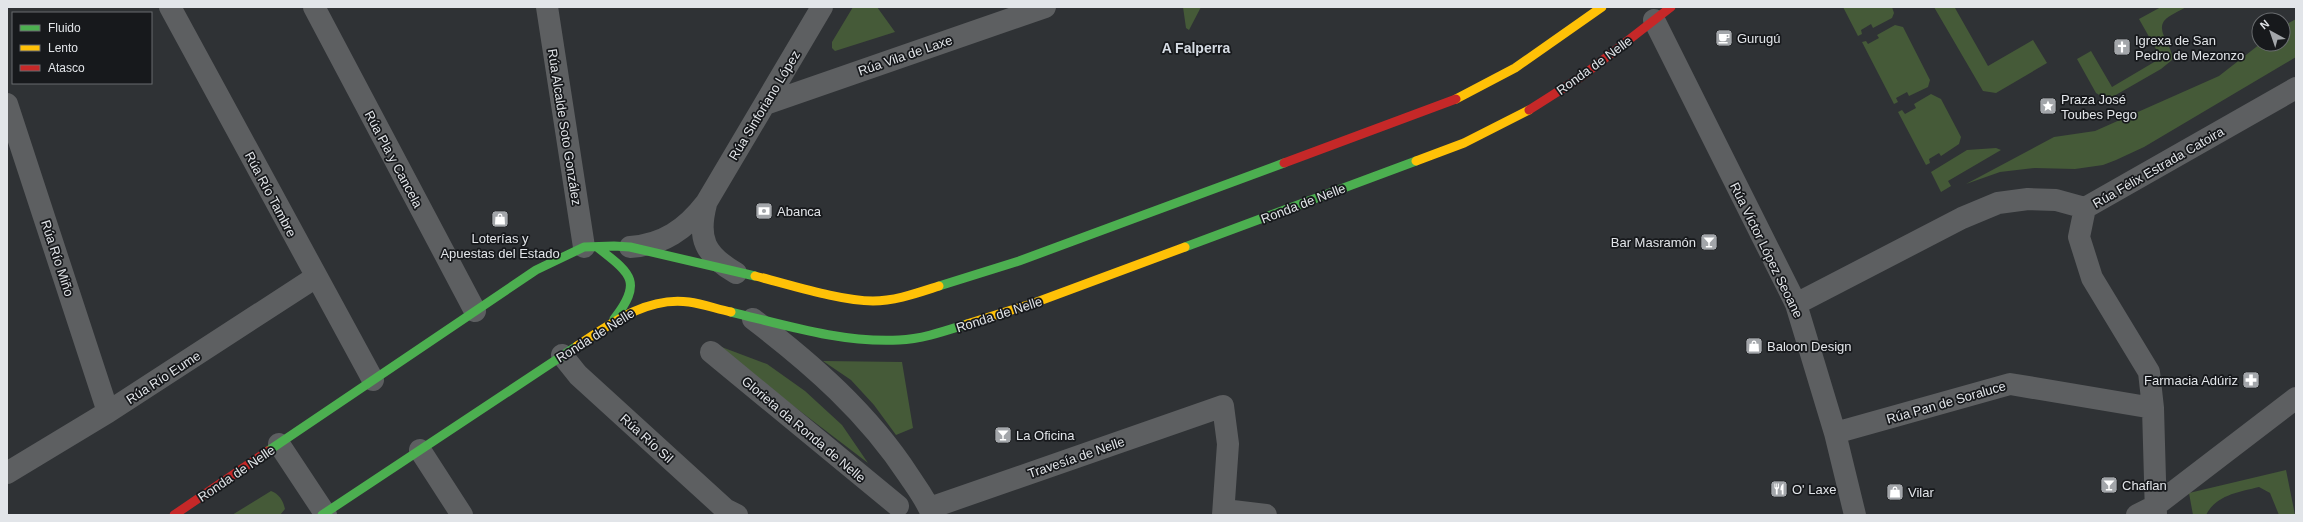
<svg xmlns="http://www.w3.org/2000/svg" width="2303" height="522" font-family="Helvetica,sans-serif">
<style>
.green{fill:#455a38}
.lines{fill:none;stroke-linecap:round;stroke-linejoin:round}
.street{stroke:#5d5f61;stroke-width:22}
.fast{stroke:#4caf50;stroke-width:9}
.slow{stroke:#ffc107;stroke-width:9}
.jam{stroke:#c62828;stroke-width:9}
.labels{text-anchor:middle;stroke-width:3.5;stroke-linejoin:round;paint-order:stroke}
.poi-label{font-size:13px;fill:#e2e5e9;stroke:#17191c;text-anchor:start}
.street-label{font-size:13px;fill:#e2e5e9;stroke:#17191c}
.neighbourhood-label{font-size:14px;font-weight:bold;fill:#d6dce4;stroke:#17191c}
</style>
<rect width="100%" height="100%" fill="#2f3235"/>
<!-- green -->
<path class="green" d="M 853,7 L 877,7 L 895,32 L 835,51 L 832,48 L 832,42 Z
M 1183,7 L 1201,7 L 1189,30 L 1186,28 Z
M 1843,7 L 1892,7 L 1894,13 L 1892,18 L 1873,28 L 1871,24 L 1861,30 L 1862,34 L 1858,36 Z
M 1934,7 L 1956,7 L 1955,8 L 1988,66 L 2033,40 L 2047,63 L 1996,93 L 1983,91 Z
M 2161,7 L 2186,7 C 2180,11 2169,15 2164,21 C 2156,33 2174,47 2172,60 L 2161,69 L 2114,96 C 2107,99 2102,97 2096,93 L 2077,59 L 2091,51 L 2112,87 L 2161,58 L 2139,19 Z
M 2296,19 L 2296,57 L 2144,147 L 2116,160 L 2103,165 L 2075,169 L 2035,168 L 2000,172 L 1966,184 L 2054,137 L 2095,131 L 2219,76 L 2260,44 L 2283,44 L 2283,26 Z
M 1895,25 L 1903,27 L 1930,80 L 1928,87 L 1909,96 L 1907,92 L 1896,98 L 1898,102 L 1894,104 L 1862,42 L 1866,41 L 1868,44 L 1879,38 L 1877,35 Z
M 1931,94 L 1941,99 L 1961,137 L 1959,144 L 1941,156 L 1939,153 L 1929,159 L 1930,163 L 1926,165 L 1898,112 L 1902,110 L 1905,114 L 1916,108 L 1914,104 Z
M 1996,148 L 2001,150 L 1948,181 L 1951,186 L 1941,192 L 1931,172 L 1967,150 Z
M 711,343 L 767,364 L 805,391 L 842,425 L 868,463 Z
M 823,361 L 902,362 L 913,428 L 896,435 L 874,405 L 851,380 Z
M 2286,470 L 2295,515 L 2279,515 L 2270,493 L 2259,487 C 2239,492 2216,495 2206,515 L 2193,515 L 2189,493 Z
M 271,491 C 279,494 283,500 285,509 L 280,515 L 232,515 Z"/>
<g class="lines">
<!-- street -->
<path class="street" d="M 170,7 L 373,380
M 314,7 L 475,311
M 547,7 L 584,247
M 1654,20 L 1796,304 L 1835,433 L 1855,515
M 7,104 L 108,412
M 765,104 L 1045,7
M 706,204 C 697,239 705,255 736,273
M 2085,208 L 2079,237 L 2092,278 L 2149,372 L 2153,408 L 2156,515
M 630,247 C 663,245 686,229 706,203 L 822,7
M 1796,304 L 1962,218 L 1998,203 L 2028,199 L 2056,200 L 2085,208 L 2296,88
M 753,319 C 812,364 868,413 909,476 C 917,488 927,501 932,515
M 711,352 L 898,506
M 562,355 L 578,375 L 725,509 L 737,515
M 1835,433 L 2010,384 L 2153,408
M 279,444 L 326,515
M 420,450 L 462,515
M 7,473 L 108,412 L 316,277
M 930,508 L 1223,406 L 1228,444 L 1223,515
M 1224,510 L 1266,515
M 2137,515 L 2155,506 L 2296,398"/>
<!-- fast -->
<path class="fast" d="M 597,247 C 630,273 644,281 614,319
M 1185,247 L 1416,161
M 939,286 L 1019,261 L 1284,163
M 731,312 C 785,325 842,343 899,340 C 922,339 945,331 967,324
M 268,451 L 536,270 L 584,247 L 614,246 L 630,247 L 755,276
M 322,515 L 577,346"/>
<!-- slow -->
<path class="slow" d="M 1456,99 L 1515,68 L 1602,7
M 1416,161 L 1464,143 L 1529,110
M 755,276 C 788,284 840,301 873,301 C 895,301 917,293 939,286
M 967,324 L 1034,303 L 1185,247
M 577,346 C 610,324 647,296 689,302 C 703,304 717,309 731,312"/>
<!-- jam -->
<path class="jam" d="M 1529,110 L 1581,77 L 1671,7
M 1284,163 L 1456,99
M 174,515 L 268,451"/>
</g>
<!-- icons -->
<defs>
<symbol id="cafe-square" viewBox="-11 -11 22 22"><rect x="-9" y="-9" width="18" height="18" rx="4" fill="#a3a6aa" stroke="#17191c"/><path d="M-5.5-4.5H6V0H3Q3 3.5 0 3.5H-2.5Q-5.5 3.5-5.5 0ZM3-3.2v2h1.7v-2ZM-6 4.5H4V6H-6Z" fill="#fff"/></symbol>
<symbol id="church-square" viewBox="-11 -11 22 22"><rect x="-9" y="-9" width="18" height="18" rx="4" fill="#a3a6aa" stroke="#17191c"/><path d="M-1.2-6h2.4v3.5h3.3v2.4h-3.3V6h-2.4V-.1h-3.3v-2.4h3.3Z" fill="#fff"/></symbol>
<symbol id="sight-square" viewBox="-11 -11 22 22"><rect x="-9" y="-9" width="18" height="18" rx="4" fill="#a3a6aa" stroke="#17191c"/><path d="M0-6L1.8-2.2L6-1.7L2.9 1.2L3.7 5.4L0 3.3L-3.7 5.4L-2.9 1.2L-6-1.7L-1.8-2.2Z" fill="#fff"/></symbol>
<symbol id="bank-square" viewBox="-11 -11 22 22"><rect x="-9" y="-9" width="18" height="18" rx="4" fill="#a3a6aa" stroke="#17191c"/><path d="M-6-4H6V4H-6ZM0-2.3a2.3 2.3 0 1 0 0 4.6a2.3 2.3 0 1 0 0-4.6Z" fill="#fff"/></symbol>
<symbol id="shop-square" viewBox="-11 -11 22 22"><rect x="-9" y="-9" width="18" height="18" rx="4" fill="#a3a6aa" stroke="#17191c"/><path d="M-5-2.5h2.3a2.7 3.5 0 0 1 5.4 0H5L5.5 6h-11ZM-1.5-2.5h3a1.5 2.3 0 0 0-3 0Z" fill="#fff"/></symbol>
<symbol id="bar-square" viewBox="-11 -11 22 22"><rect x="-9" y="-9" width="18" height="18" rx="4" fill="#a3a6aa" stroke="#17191c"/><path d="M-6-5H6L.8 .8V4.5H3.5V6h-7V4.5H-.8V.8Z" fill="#fff"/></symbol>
<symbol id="pharmacy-square" viewBox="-11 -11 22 22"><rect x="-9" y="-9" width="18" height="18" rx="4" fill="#a3a6aa" stroke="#17191c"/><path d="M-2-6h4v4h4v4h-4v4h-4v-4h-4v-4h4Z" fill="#fff"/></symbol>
<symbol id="restaurant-square" viewBox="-11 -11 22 22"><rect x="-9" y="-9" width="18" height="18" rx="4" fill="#a3a6aa" stroke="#17191c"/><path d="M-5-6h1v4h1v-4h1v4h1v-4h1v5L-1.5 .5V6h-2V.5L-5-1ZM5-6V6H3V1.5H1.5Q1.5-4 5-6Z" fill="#fff"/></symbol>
</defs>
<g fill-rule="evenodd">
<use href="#cafe-square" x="1714" y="28" width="20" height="20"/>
<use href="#church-square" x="2112" y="37" width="20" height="20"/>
<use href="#sight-square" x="2038" y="96" width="20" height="20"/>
<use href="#bank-square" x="754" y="201" width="20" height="20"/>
<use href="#shop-square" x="490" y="209" width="20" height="20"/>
<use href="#bar-square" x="1699" y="232" width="20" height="20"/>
<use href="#shop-square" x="1744" y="336" width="20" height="20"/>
<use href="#pharmacy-square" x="2241" y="370" width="20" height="20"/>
<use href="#bar-square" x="993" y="425" width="20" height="20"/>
<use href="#bar-square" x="2099" y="475" width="20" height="20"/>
<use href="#restaurant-square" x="1769" y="479" width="20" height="20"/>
<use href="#shop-square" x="1885" y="482" width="20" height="20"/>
</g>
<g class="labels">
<!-- poi labels -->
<g class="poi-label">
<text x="1737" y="43">Gurugú</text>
<text x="2135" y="45">Igrexa de San<tspan x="2135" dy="15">Pedro de Mezonzo</tspan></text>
<text x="2061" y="104">Praza José<tspan x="2061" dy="15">Toubes Pego</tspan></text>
<text x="777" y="216">Abanca</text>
<text x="500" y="243" text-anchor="middle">Loterías y<tspan x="500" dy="15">Apuestas del Estado</tspan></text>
<text x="1696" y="247" text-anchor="end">Bar Masramón</text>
<text x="1767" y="351">Baloon Design</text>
<text x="2238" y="385" text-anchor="end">Farmacia Adúriz</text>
<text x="1016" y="440">La Oficina</text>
<text x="2122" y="490">Chaflan</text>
<text x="1792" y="494">O' Laxe</text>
<text x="1908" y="497">Vilar</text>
</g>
<!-- street labels -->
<g class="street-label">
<text transform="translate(905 55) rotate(-19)" y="5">Rúa Vila de Laxe</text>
<text transform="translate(1594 65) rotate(-36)" y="5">Ronda de Nelle</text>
<text transform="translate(764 105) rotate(-59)" y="5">Rúa Sinforiano López</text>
<text transform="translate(565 127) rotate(81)" y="5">Rúa Alcalde Soto González</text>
<text transform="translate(394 159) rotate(62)" y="5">Rúa Pla y Cancela</text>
<text transform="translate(2158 167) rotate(-30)" y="5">Rúa Félix Estrada Catoira</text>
<text transform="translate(271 194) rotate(62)" y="5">Rúa Río Tambre</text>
<text transform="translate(1303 203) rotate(-21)" y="5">Ronda de Nelle</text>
<text transform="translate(1767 250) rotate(64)" y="5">Rúa Víctor López Seoane</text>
<text transform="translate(58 258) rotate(72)" y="5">Rúa Río Miño</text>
<text transform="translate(999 314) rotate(-18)" y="5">Ronda de Nelle</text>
<text transform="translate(595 335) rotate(-32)" y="5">Ronda de Nelle</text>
<text transform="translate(163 377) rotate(-33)" y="5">Rúa Río Eume</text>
<text transform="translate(1946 402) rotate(-16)" y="5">Rúa Pan de Soraluce</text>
<text transform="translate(804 429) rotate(40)" y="5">Glorieta da Ronda de Nelle</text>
<text transform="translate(647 438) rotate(42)" y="5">Rúa Río Sil</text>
<text transform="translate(1076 457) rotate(-19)" y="5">Travesía de Nelle</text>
<text transform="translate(236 473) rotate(-34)" y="5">Ronda de Nelle</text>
</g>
<!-- neighbourhood labels -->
<g class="neighbourhood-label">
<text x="1196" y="53">A Falperra</text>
</g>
</g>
<!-- border -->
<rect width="2303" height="522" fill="none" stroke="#e2e5e9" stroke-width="16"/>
<!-- legend -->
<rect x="12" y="12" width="140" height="72" fill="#17191c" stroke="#686b6e"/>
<rect x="20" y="25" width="20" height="6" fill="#4caf50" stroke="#686b6e"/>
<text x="48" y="32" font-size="12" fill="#e2e5e9">Fluido</text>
<rect x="20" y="45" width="20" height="6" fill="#ffc107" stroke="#686b6e"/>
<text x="48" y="52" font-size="12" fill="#e2e5e9">Lento</text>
<rect x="20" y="65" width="20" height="6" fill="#c62828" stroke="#686b6e"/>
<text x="48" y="72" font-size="12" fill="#e2e5e9">Atasco</text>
<!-- north arrow -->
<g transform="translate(2271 32) rotate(320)"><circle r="19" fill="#17191c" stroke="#686b6e"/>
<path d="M0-3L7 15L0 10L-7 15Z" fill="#a3a6aa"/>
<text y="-6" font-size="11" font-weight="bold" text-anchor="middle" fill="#e2e5e9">N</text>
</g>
</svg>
